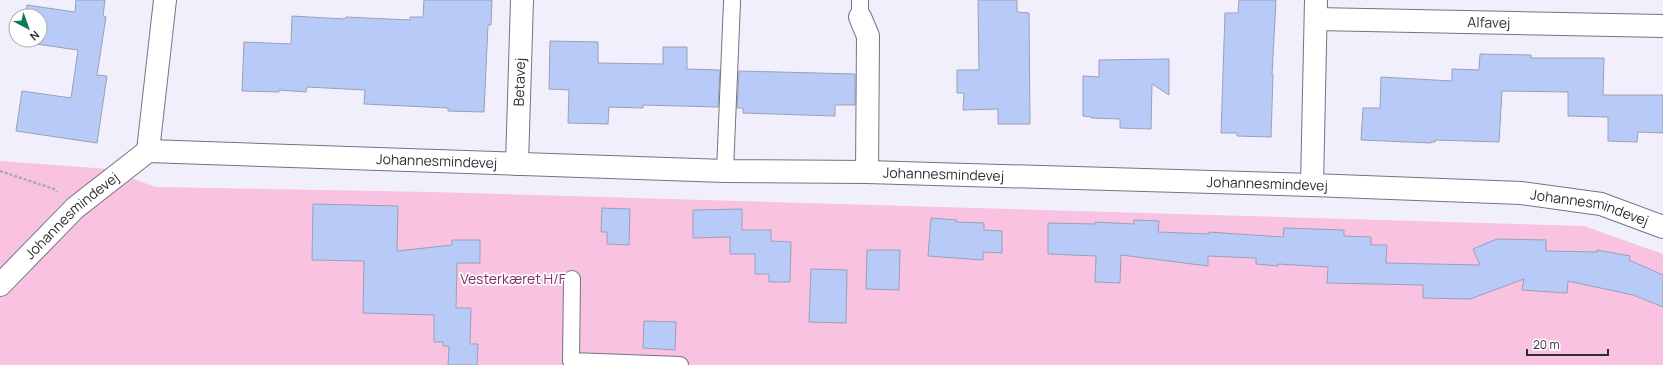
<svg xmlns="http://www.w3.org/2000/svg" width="1663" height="365" font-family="Manrope,sans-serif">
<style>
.green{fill:#f8c2e0}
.building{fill:#b8caf7;stroke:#99a1b5}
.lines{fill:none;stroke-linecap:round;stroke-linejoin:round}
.service-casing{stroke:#757285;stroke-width:18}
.minor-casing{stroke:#757285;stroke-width:24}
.path{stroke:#aba9b5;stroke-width:2.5;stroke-dasharray:3 2;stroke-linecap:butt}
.service{stroke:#fff;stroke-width:16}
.minor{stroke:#fff;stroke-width:22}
.labels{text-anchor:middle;stroke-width:3.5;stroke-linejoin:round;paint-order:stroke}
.street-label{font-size:14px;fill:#2e2c35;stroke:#fff}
.park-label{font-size:14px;fill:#852b66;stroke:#fff}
</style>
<rect width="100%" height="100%" fill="#f1effc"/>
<!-- green -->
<path class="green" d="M 0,161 L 108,169 L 155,187 L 430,192 L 1584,226 L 1663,254 L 1663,365 L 0,365 Z"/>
<!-- building -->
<path class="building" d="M 76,0 L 105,0 L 103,16 L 106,17 L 97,75 L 107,76 L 97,143 L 16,131 L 22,91 L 71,98 L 78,50 L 22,42 L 22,40 L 40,40 L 40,16 L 26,16 L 27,5 L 75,12 Z
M 424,0 L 492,0 L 491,25 L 488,25 L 484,112 L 448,111 L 448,108 L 364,104 L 365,90 L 307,87 L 306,92 L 279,90 L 279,92 L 242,91 L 244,42 L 291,44 L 292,16 L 345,19 L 346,17 L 410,20 L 410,17 L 423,17 Z
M 978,0 L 1017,0 L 1017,12 L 1029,13 L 1030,124 L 998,124 L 998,109 L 963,110 L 964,93 L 957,93 L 957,70 L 979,70 Z
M 1239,0 L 1276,0 L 1272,75 L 1273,75 L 1271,137 L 1237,136 L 1237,133 L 1221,133 L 1225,13 L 1238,13 Z
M 550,41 L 598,42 L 598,63 L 663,64 L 663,47 L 687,47 L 687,69 L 720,70 L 718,107 L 643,105 L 643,108 L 609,107 L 608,124 L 568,123 L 569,90 L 549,89 Z
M 1480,54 L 1531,55 L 1531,58 L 1604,58 L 1603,95 L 1663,95 L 1663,133 L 1638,132 L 1637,142 L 1608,141 L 1608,117 L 1568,116 L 1568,92 L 1502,91 L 1499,142 L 1435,140 L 1435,142 L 1431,142 L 1431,143 L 1361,140 L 1363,108 L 1380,108 L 1381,77 L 1452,81 L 1452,69 L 1479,70 Z
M 1169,59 L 1169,95 L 1152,84 L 1151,129 L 1120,128 L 1120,119 L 1091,118 L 1091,117 L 1083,116 L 1083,76 L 1099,77 L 1099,60 Z
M 739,71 L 855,74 L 855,105 L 835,105 L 835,116 L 743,113 L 743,108 L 737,108 Z
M 313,204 L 398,206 L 397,251 L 452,245 L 452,240 L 480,240 L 480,263 L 457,263 L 456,308 L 471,308 L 470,344 L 478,344 L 477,365 L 448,365 L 449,346 L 443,346 L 443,342 L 434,342 L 434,315 L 363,313 L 364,261 L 312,260 Z
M 602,208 L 630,209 L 629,245 L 607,244 L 607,232 L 601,232 Z
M 742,209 L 742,230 L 771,230 L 771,241 L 791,242 L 790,282 L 769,282 L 769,274 L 755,274 L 755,254 L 730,254 L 730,237 L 693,238 L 693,210 Z
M 931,218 L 957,220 L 956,222 L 984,223 L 984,230 L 1002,231 L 1002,253 L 983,252 L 983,260 L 928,256 Z
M 1134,220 L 1159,221 L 1158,232 L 1209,234 L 1209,232 L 1283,237 L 1284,228 L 1344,230 L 1344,236 L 1371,237 L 1371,245 L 1387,245 L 1386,263 L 1480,265 L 1473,249 L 1497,239 L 1546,240 L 1546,251 L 1597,252 L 1597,250 L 1630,256 L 1629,260 L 1663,275 L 1663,307 L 1633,295 L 1568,281 L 1567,293 L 1522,290 L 1524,279 L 1470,299 L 1423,298 L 1423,285 L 1327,283 L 1328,267 L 1278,264 L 1278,266 L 1256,264 L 1256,258 L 1208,256 L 1208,266 L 1121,255 L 1120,283 L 1095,282 L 1096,256 L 1048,254 L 1048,223 L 1095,224 L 1095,222 L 1134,224 Z
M 867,250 L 900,250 L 899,290 L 866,289 Z
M 811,269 L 847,270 L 846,323 L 809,322 Z
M 644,321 L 676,322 L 675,350 L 643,348 Z"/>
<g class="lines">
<defs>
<path id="service" d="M 860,17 L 860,0
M 725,171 L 732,2
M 572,279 L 571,361 L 680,365"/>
<g id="minor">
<path d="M 860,17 L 868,36 L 867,172"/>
<path id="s1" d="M 1316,19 L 1663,26"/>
<path d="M 148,151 L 165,0"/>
<path id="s2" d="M 517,164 L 522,0"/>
<path d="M 1312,185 L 1316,0"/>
<path id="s3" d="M 0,285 L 75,208 L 148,151 L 725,171 L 867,172 L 1312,185 L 1521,193 L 1601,204 L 1663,227"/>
</g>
</defs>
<!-- service casing -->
<use href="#service" class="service-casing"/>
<!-- minor casing -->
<use href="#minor" class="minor-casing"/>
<!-- path -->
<path class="path" d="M 0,171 L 54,189 L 57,192"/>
<!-- service -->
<use href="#service" class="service"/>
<!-- minor -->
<use href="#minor" class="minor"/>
</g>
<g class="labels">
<!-- street labels -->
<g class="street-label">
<text dy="5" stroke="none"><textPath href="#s1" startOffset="173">Alfavej</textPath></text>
<text dy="5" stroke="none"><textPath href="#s2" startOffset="82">Betavej</textPath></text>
<text dy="5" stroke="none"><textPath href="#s3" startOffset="489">Johannesmindevej</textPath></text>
<text dy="5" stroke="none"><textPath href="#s3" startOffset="996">Johannesmindevej</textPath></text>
<text dy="5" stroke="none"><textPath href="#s3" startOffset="1320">Johannesmindevej</textPath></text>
<text dy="5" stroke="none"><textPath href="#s3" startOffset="1644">Johannesmindevej</textPath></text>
<text dy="5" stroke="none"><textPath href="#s3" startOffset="100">Johannesmindevej</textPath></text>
</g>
<!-- park labels -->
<g class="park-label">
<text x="513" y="284">Vesterkæret H/F</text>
</g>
</g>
<!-- north arrow -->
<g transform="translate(28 28) rotate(139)"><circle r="19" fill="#ffffff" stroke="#ababae"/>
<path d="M0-3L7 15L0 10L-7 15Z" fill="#077c5a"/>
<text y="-6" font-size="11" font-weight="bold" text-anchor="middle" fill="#2e2c35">N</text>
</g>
<!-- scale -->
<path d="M1527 349v6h81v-6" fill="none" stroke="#2e2c35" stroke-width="2"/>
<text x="1533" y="349" font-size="12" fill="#2e2c35" stroke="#ffffff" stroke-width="3" paint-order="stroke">20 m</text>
</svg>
